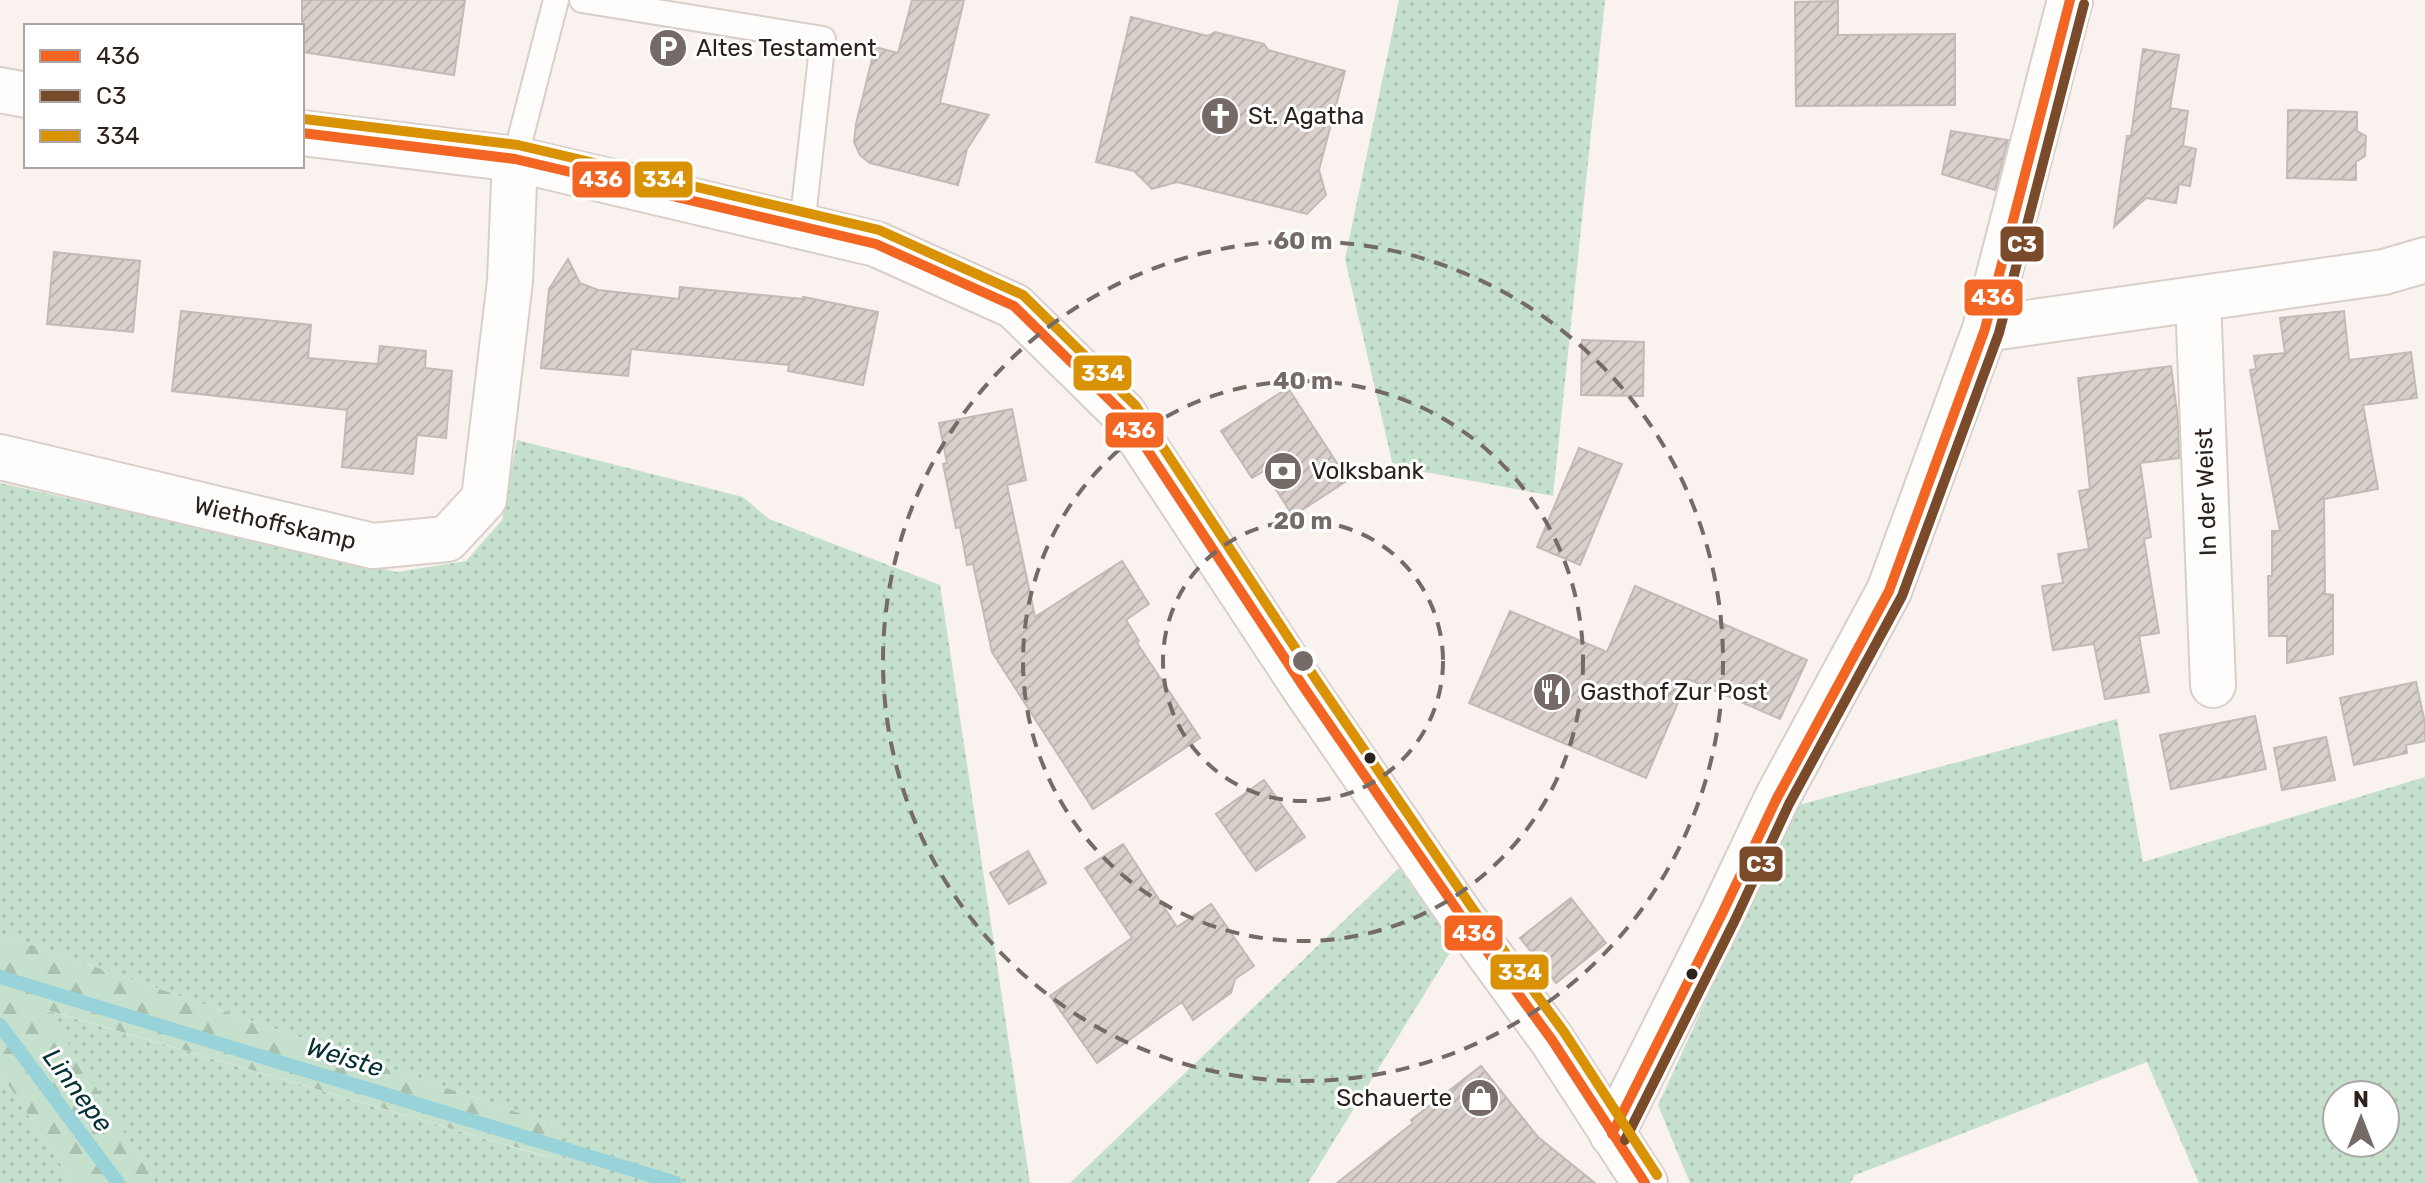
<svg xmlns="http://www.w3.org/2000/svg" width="2425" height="1183" font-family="Rubik,sans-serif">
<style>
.grass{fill:url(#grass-dots);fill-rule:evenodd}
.forest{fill:url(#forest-firs)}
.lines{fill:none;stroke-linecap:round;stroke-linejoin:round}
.stream{stroke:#99d3da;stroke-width:14}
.building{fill:url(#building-hatch);stroke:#c3bab6;stroke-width:2}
.lane-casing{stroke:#d8cfca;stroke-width:28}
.street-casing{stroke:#d8cfca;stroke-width:48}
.secondary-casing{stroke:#d8cfca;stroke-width:48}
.lane{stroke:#fefdfc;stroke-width:24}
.street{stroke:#fefdfc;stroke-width:44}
.secondary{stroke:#fefdfc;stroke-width:44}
.bus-1-casing{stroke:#fff;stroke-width:16}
.bus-2-casing{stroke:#fff;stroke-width:16}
.bus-3-casing{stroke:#fff;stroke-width:16}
.bus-1{stroke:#f26522;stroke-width:10}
.bus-2{stroke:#7a4b2a;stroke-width:10}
.bus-3{stroke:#d99204;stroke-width:10}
.ring{fill:none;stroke:#746a66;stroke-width:4;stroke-dasharray:14 10}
.bus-dot{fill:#2c211c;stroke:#fff;stroke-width:3}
.labels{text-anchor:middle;stroke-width:6;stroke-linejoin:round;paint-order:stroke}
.poi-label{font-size:24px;fill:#2c211c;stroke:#fff;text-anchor:start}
.street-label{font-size:24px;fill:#2c211c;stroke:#fff}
.water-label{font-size:26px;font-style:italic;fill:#043035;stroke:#fff}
.centre{fill:#746a66;stroke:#fff;stroke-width:4}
.ring-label{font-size:24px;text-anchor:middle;font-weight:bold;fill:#746a66;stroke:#fff;stroke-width:6;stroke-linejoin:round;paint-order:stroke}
.line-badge{stroke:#fff;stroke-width:3}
.badge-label{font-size:22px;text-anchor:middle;font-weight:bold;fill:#fff}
</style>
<defs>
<pattern id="grass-dots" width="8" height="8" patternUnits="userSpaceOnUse" patternTransform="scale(2)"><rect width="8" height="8" fill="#c5e0cd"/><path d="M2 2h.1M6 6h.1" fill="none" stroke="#a9c0af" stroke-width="1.8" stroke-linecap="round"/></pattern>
<pattern id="forest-firs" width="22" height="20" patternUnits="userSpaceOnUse" patternTransform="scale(2)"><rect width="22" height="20" fill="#c5e0cd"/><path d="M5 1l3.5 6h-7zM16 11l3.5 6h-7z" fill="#a9c0af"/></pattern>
<pattern id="building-hatch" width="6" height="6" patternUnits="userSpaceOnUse" patternTransform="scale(2)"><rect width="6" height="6" fill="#d9d0cc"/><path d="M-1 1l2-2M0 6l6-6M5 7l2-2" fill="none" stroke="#bab2af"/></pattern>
</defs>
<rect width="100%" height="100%" fill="#f9f2ee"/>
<!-- grass -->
<path class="grass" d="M 1399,0 L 1605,0 L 1553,496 L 1393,466 L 1345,259 Z
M 517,440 L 743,497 L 769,519 L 940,585 L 1030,1183 L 156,1183 L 46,1010 L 551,1158 L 563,1128 L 0,934 L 0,483 L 397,572 L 466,561 L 502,520 Z
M 2117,719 L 2143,862 L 2425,777 L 2425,1183 L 2199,1183 L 2147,1062 L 1855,1175 L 1850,1183 L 1690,1183 L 1658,1105 L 1795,806 ZM 2337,1095 L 2385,1095 L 2385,1143 L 2337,1143 Z
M 1399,868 L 1454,946 L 1308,1183 L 1070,1183 Z
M 0,1072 L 73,1183 L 0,1183 Z"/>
<!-- forest -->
<path class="forest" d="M 0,934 L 563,1128 L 552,1158 L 47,1010 L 156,1183 L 73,1183 L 0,1072 Z"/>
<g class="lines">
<!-- stream -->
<path class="stream" d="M 0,977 L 676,1183
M 0,1025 L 118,1183"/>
</g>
<!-- building -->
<path class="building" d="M 302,0 L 465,0 L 454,75 L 302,52 Z
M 912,0 L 964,0 L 940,103 L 989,115 L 967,149 L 958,185 L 870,163 L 860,155 L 854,142 L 856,124 L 875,47 L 898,53 Z
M 1838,1 L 1838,35 L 1955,34 L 1955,105 L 1796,106 L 1795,2 Z
M 1131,17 L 1208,36 L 1215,32 L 1264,44 L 1268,50 L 1345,71 L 1319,170 L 1326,195 L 1307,214 L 1177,182 L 1152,189 L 1134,171 L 1096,162 Z
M 2143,49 L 2179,55 L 2170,108 L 2188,111 L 2183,146 L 2196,149 L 2190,186 L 2179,184 L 2176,203 L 2146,198 L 2114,227 L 2127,136 L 2131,136 Z
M 2288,110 L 2357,112 L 2357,131 L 2366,136 L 2365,156 L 2356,162 L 2356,180 L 2287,178 Z
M 1951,131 L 2008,140 L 1995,190 L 1942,174 Z
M 54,252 L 140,261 L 133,332 L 47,324 Z
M 568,259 L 580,283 L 598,290 L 679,299 L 680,287 L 802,299 L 803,297 L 878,312 L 863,385 L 788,371 L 789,365 L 631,349 L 628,376 L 541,368 L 549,289 Z
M 181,311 L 311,325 L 308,358 L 378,364 L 380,346 L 426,351 L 425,368 L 452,371 L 446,438 L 417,435 L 413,474 L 342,467 L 347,410 L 172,391 Z
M 2344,311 L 2349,360 L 2411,352 L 2417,398 L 2363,405 L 2378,489 L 2324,499 L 2325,594 L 2333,595 L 2333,654 L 2287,663 L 2287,636 L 2269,636 L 2268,576 L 2272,576 L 2272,531 L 2280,531 L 2250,370 L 2256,369 L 2254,356 L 2285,353 L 2280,318 Z
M 1582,340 L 1644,342 L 1643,396 L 1581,395 Z
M 2171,366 L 2178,420 L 2179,458 L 2140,463 L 2151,537 L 2144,539 L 2159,633 L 2139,636 L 2149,692 L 2105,699 L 2094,644 L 2053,650 L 2042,586 L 2063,583 L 2058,554 L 2089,549 L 2079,491 L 2090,489 L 2078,378 Z
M 1288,388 L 1348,480 L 1293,516 L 1264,471 L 1252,478 L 1221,431 Z
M 1012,409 L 1026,480 L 1007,485 L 1035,617 L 1122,561 L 1149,604 L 1126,620 L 1139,641 L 1137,643 L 1200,738 L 1093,809 L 992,652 L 973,564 L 967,565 L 960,527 L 956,528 L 943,464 L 947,463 L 939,423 Z
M 1579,448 L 1622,464 L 1580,565 L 1537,547 Z
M 1635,586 L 1807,660 L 1780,719 L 1688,679 L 1646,778 L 1469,703 L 1510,611 L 1607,652 Z
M 2416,682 L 2425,723 L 2425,741 L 2406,745 L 2407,753 L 2354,765 L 2340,698 Z
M 2255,716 L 2266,769 L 2171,789 L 2160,735 Z
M 2326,737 L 2335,780 L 2282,790 L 2274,748 Z
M 1264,780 L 1305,837 L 1256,871 L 1216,814 Z
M 1123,844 L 1177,927 L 1211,904 L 1254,966 L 1235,979 L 1231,993 L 1193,1020 L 1182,1002 L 1097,1063 L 1050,996 L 1132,938 L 1085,868 Z
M 1028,851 L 1046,883 L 1009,904 L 990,873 Z
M 1571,898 L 1606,943 L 1556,983 L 1520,938 Z
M 1481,1066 L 1538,1137 L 1595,1183 L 1337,1183 L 1413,1123 L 1411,1120 Z"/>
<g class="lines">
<defs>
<path id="lane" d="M 582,0 L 823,39 L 802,226
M 515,159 L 556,0"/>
<path id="street" d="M 2198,300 L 2213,685
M 1985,329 L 2384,272 L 2425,260
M 0,457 L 373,546 L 447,539 L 484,499 L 510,281 L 515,159
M 1612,1134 L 1722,914 L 1777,798 L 1889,591 L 1985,329 L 2070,0"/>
<path id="secondary" d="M 0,90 L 26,95
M 302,133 L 515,159 L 876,244 L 1014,306 L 1123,413 L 1305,689 L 1462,917 L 1552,1040 L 1645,1183"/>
</defs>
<!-- lane casing -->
<use href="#lane" class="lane-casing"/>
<!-- street casing -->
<use href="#street" class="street-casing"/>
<!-- secondary casing -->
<use href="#secondary" class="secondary-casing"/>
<!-- lane -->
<use href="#lane" class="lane"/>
<!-- street -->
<use href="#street" class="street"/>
<!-- secondary -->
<use href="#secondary" class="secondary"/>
<defs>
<path id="bus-1" d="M 302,133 L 515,159 L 876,244 L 1014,306 L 1123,413 L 1305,689 L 1462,917 L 1552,1040 L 1645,1183
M 1612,1134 L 1722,914 L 1777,798 L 1889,591 L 1985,329 L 2070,0"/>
<path id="bus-2" d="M 1625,1140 L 1735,920 L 1789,804 L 1902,596 L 1999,333 L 2084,4"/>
<path id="bus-3" d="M 304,119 L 518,145 L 879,230 L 1023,295 L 1135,405 L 1317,681 L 1473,909 L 1564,1032 L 1657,1175"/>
</defs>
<!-- bus-1 casing -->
<use href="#bus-1" class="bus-1-casing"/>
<!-- bus-2 casing -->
<use href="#bus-2" class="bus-2-casing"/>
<!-- bus-3 casing -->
<use href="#bus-3" class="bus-3-casing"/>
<!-- bus-1 -->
<use href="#bus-1" class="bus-1"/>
<!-- bus-2 -->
<use href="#bus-2" class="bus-2"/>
<!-- bus-3 -->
<use href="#bus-3" class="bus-3"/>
</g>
<!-- distance rings -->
<g class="ring">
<circle cx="1303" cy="661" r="140"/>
<circle cx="1303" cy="661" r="280"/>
<circle cx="1303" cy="661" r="420"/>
</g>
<!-- icons -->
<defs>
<symbol id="parking-disc" viewBox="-11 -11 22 22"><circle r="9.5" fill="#746a66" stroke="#fff"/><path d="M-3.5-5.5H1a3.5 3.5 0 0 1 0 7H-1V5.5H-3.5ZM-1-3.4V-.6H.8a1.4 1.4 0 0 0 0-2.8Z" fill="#fff"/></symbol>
<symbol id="church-disc" viewBox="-11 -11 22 22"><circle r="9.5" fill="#746a66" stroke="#fff"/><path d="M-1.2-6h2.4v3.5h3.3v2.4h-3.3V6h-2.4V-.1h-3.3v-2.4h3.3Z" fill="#fff"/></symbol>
<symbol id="bank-disc" viewBox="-11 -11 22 22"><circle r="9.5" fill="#746a66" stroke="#fff"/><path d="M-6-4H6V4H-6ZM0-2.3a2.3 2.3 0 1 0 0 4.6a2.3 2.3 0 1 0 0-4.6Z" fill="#fff"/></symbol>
<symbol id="restaurant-disc" viewBox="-11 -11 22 22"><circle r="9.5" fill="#746a66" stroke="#fff"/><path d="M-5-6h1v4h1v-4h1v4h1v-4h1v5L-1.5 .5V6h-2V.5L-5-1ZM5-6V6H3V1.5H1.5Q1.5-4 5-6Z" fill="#fff"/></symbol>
<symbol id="shop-disc" viewBox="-11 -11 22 22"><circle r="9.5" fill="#746a66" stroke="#fff"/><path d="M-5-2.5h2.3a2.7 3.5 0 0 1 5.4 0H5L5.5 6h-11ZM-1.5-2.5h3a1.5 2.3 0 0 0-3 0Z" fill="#fff"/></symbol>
</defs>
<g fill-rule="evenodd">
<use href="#parking-disc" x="646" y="26" width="44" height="44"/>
<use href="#church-disc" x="1198" y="94" width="44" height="44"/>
<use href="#bank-disc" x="1261" y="449" width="44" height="44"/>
<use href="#restaurant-disc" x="1530" y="670" width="44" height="44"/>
<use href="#shop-disc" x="1458" y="1076" width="44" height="44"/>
</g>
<!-- markers -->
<g class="bus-dot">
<circle cx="1370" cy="758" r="7"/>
<circle cx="1692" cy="974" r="7"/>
</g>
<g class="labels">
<!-- poi labels -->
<g class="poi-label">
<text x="696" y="56">Altes Testament</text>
<text x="1248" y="124">St. Agatha</text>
<text x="1311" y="479">Volksbank</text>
<text x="1580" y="700">Gasthof Zur Post</text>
<text x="1452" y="1106" text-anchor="end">Schauerte</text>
</g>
<!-- street labels -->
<g class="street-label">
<text transform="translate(2206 492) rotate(-92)" y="8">In der Weist</text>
<text transform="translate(275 523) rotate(13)" y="8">Wiethoffskamp</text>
</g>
<!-- water labels -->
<g class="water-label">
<text transform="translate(345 1057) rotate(17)" y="9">Weiste</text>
<text transform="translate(78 1090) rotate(53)" y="9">Linnepe</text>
</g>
</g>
<circle cx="1303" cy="661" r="12" class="centre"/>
<g class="ring-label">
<text x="1303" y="249">60 m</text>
<text x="1303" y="389">40 m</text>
<text x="1303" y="529">20 m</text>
</g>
<g class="line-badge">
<rect x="633" y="160" width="61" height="39" rx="8" fill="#d99204"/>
<rect x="571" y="160" width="61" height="39" rx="8" fill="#f26522"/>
<rect x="1999" y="225" width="46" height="38" rx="8" fill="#7a4b2a"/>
<rect x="1963" y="278" width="61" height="39" rx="8" fill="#f26522"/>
<rect x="1072" y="354" width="61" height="38" rx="8" fill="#d99204"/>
<rect x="1104" y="411" width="61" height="38" rx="8" fill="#f26522"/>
<rect x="1738" y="845" width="46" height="38" rx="8" fill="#7a4b2a"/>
<rect x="1443" y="914" width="61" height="38" rx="8" fill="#f26522"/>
<rect x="1489" y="953" width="61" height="38" rx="8" fill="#d99204"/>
</g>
<g class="badge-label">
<text x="664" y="187">334</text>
<text x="601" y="187">436</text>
<text x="2022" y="252">C3</text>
<text x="1993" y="305">436</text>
<text x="1103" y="381">334</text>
<text x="1134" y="438">436</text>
<text x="1761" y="872">C3</text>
<text x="1474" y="941">436</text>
<text x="1520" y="980">334</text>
</g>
<!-- legend -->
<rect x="24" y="24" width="280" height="144" fill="#ffffff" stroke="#aba6a4" stroke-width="2"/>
<rect x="40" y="50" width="40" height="12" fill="#f26522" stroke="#aba6a4" stroke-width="2"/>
<text x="96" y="64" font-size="24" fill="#2c211c">436</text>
<rect x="40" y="90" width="40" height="12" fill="#7a4b2a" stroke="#aba6a4" stroke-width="2"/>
<text x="96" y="104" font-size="24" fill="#2c211c">C3</text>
<rect x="40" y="130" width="40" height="12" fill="#d99204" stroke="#aba6a4" stroke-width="2"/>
<text x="96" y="144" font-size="24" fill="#2c211c">334</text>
<!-- north arrow -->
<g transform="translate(2361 1119)"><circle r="38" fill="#ffffff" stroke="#aba6a4" stroke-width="2"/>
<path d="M0-6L14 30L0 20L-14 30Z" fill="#746a66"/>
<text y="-12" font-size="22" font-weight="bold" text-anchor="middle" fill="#2c211c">N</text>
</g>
</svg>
